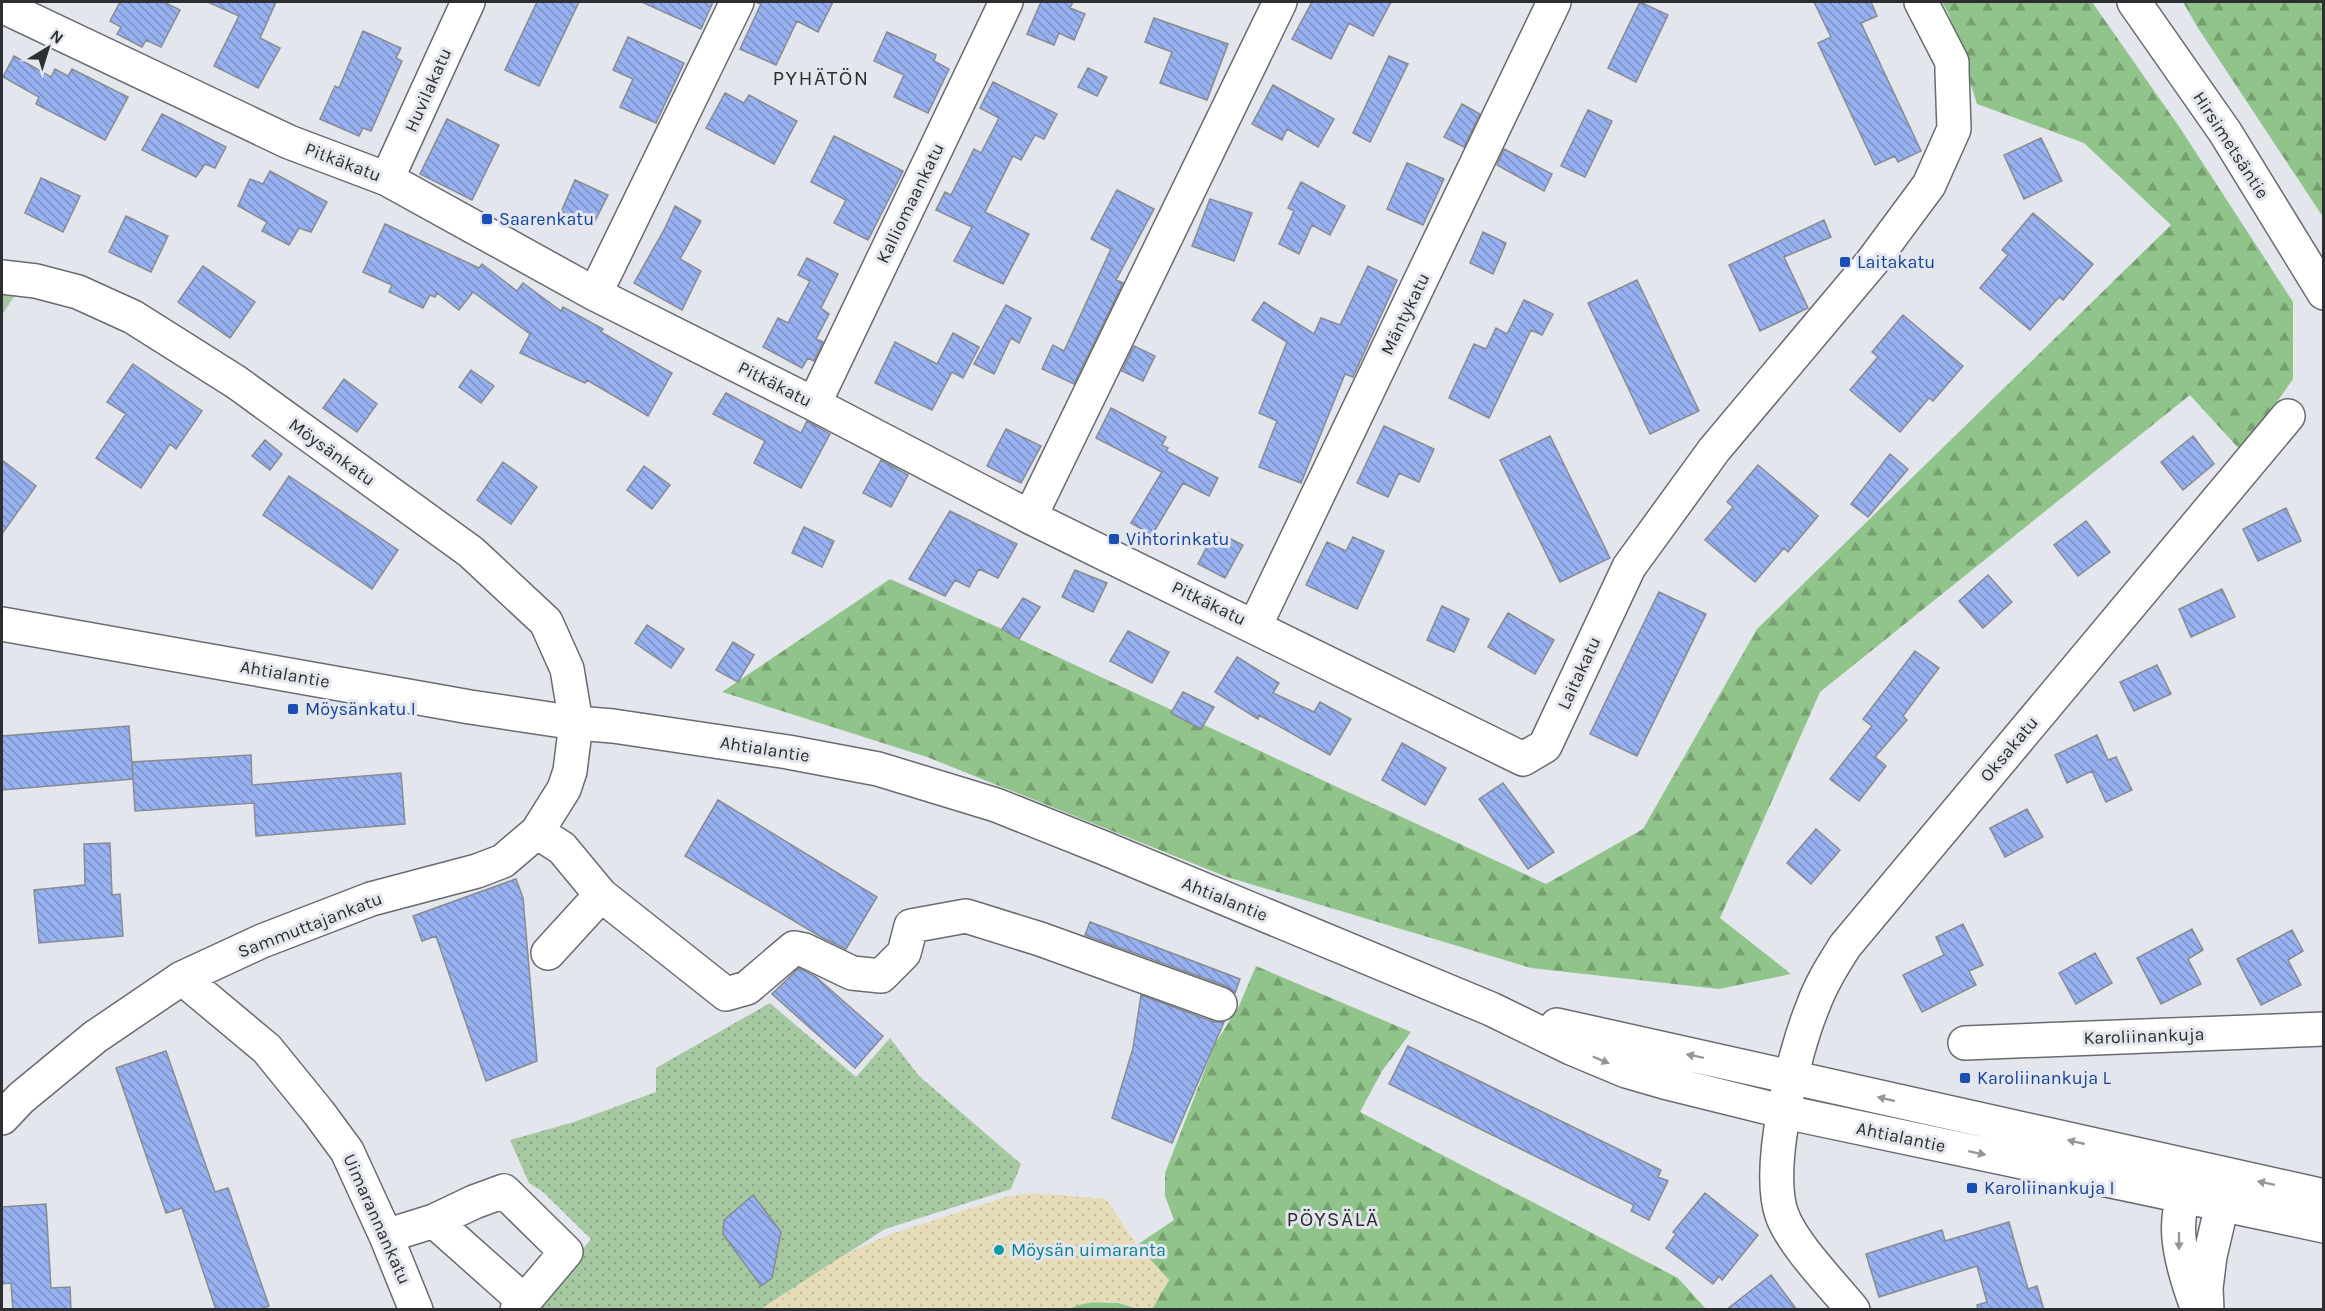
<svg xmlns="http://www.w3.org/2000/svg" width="2325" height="1311" font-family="Karla,sans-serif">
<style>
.grass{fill:url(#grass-dots)}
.forest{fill:url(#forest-firs)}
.sand{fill:url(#sand-dots)}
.green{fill:#a6c9a1}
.building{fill:url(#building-back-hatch);stroke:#888b91;stroke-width:1.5}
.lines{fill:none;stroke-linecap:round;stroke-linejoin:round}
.minor-casing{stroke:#696b71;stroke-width:36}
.major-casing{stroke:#696b71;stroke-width:36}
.minor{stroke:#fff;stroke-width:33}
.major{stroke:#fff;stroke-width:33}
.oneway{fill:#969698}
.transit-dot{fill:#1a4fb4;stroke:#e3e6ed;stroke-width:2}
.culture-dot{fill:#0f9aa8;stroke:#e3e6ed;stroke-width:2}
.labels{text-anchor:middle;stroke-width:6;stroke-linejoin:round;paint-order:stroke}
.street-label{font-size:18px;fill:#2d2e31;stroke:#e3e6ed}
.transit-label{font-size:18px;fill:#164399;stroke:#e3e6ed;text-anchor:start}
.culture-label{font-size:18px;fill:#0d838f;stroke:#e3e6ed;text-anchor:start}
.quarter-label{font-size:21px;letter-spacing:1.5px;fill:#2d2e31;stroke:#e3e6ed}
</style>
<defs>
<pattern id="grass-dots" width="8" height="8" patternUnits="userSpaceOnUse" patternTransform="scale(1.5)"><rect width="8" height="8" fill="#a6c9a1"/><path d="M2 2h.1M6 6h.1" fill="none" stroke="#88a484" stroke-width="1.8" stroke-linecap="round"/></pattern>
<pattern id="forest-firs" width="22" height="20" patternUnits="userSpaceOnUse" patternTransform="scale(1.5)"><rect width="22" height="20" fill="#91c48a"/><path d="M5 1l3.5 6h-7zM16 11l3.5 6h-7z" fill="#77a071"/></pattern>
<pattern id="sand-dots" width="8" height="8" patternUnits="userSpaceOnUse" patternTransform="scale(1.5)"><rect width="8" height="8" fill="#e6dcb7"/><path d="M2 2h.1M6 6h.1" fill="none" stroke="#c6bd9e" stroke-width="1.8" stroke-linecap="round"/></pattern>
<pattern id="building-back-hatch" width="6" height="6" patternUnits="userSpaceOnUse" patternTransform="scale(1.5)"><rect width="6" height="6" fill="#97b1f1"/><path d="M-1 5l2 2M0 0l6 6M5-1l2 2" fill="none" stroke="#7c90c4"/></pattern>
</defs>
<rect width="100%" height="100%" fill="#e3e6ed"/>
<!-- grass -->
<path class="grass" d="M 770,1003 L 856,1077 L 890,1038 L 919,1076 L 1021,1164 L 1011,1189 L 885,1229 L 761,1309 L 534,1310 L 591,1239 L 543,1192 L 529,1183 L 510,1140 L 574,1122 L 656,1092 L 656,1068 Z"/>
<!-- forest -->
<path class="forest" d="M 1942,2 L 2092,2 L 2180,128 L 2293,302 L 2293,379 L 2242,452 L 2190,395 L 1820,692 L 1720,918 L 1791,974 L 1719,989 L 1531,968 L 1227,877 L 927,757 L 722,692 L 890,579 L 1002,629 L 1019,639 L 1546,884 L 1643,829 L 1757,629 L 2171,225 L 2084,143 L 1977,104 L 1949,15 Z
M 2183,2 L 2323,2 L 2323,217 L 2198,28 Z
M 1256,966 L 1411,1032 L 1382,1071 L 1360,1112 L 1678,1278 L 1706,1309 L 1152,1309 L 1169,1280 L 1137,1245 L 1174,1220 L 1165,1196 L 1165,1173 L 1215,1044 L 1239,1006 Z
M 1082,1302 L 1119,1303 L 1138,1309 L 1066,1310 Z"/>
<!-- sand -->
<path class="sand" d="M 1034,1193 L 1106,1199 L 1137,1245 L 1169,1280 L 1152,1309 C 1138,1310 1132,1305 1119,1303 C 1100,1300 1083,1302 1066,1310 L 761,1309 L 844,1255 L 888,1235 L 1009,1196 Z"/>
<!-- green -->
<path class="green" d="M 2,287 L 19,289 L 2,315 Z"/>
<!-- building -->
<path class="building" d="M 120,2 L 164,2 L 180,10 L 161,47 L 146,40 L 142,47 L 117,34 L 121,27 L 110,21 Z
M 208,2 L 276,2 L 260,38 L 280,48 L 258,88 L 214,66 L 239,16 Z
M 537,2 L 579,2 L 539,86 L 505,70 Z
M 642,2 L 713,2 L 701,29 Z
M 756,2 L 833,2 L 818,32 L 797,21 L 776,65 L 740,49 L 761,4 Z
M 1041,2 L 1073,2 L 1070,8 L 1085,14 L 1074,40 L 1059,33 L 1054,45 L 1027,34 Z
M 1312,2 L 1391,2 L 1373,36 L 1349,23 L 1331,59 L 1292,39 Z
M 1640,2 L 1668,15 L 1636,82 L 1608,68 Z
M 1814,2 L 1871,2 L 1877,16 L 1861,23 L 1921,151 L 1898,162 L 1895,156 L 1875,165 L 1818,43 L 1831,37 Z
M 1154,18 L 1228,44 L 1207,100 L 1160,83 L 1172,52 L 1145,42 Z
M 363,31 L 401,48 L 396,58 L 402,61 L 371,131 L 363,128 L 359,136 L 320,119 L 335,86 L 339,88 Z
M 887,32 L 936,55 L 934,61 L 949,69 L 928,113 L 894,97 L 904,75 L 874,61 Z
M 628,37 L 684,63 L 656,123 L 620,107 L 633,79 L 613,70 Z
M 14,56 L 51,77 L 55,69 L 68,76 L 72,69 L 128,97 L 105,140 L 36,104 L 39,97 L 3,77 Z
M 1389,56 L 1408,64 L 1370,142 L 1353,133 Z
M 1088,68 L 1107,77 L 1097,96 L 1078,87 Z
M 993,82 L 1057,114 L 1044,139 L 1035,135 L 1021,160 L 1013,156 L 985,212 L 1029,234 L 1003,284 L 954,261 L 972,227 L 936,210 L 945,192 L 951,195 L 974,149 L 981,153 L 999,118 L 980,108 Z
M 1273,85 L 1334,119 L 1318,147 L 1287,129 L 1282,140 L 1252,124 Z
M 725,93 L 744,103 L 749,95 L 797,121 L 774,164 L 706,128 Z
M 1462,104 L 1480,114 L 1464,147 L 1444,137 Z
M 1588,110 L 1612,121 L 1585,177 L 1561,166 Z
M 162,114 L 226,147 L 215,168 L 205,164 L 196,177 L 142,150 Z
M 447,119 L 499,145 L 472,200 L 420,174 Z
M 834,136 L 903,171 L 868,240 L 834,223 L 846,200 L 811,182 Z
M 2041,138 L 2062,181 L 2024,199 L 2004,155 Z
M 1504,149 L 1552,174 L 1544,191 L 1497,165 Z
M 1407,163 L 1444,179 L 1423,225 L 1387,209 Z
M 270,171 L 327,202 L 311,232 L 299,228 L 289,245 L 262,231 L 267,222 L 238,206 L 250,179 L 263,184 Z
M 41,178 L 80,196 L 63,232 L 25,213 Z
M 575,180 L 608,195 L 593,225 L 561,212 Z
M 1301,182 L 1345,206 L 1330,235 L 1312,225 L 1299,254 L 1279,244 L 1294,211 L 1288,208 Z
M 1117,190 L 1154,209 L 1116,280 L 1123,283 L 1074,384 L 1042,369 L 1053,345 L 1064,351 L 1111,249 L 1091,239 Z
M 1210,199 L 1252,213 L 1234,261 L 1192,246 Z
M 675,206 L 701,221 L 680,259 L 701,271 L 682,310 L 634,283 L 665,228 Z
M 2033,213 L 2093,264 L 2063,300 L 2059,297 L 2030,330 L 1980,288 L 2008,255 L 2002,250 Z
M 126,216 L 168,236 L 151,272 L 109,252 Z
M 1824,220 L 1831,237 L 1784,257 L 1808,308 L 1760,331 L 1729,265 Z
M 385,224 L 479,268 L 482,264 L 517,291 L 523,283 L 561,311 L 563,307 L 603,329 L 601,332 L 672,373 L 648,416 L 587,380 L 585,383 L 520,353 L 530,334 L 473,292 L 459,310 L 437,293 L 435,297 L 430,295 L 423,308 L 389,292 L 392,285 L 363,272 Z
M 1483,232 L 1506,243 L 1493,274 L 1470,263 Z
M 807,258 L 838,274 L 821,308 L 829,314 L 816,339 L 823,342 L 814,361 L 808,358 L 802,368 L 763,347 L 778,318 L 788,323 L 810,281 L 798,275 Z
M 203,266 L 255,302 L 230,338 L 178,302 Z
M 1368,266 L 1397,280 L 1353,377 L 1345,374 L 1301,483 L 1259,467 L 1277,421 L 1259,413 L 1287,342 L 1252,320 L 1264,302 L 1314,334 L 1321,318 L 1340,325 Z
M 1637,280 L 1699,411 L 1650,434 L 1588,303 Z
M 1524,300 L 1553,314 L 1542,335 L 1531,330 L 1489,418 L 1449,398 L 1474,344 L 1486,349 L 1496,328 L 1507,334 Z
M 1006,305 L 1031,318 L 1019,343 L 1011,338 L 994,374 L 974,364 Z
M 1903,315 L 1963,366 L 1933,401 L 1929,398 L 1900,432 L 1850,390 L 1878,357 L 1872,352 Z
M 953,333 L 979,347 L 963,378 L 952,372 L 932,410 L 875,383 L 895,342 L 937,364 Z
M 1134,346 L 1155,356 L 1143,381 L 1122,371 Z
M 133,364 L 202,411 L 176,449 L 170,444 L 141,488 L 96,458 L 126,414 L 107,402 Z
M 471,370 L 494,386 L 481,403 L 459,387 Z
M 344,379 L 377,404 L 357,432 L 323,408 Z
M 726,393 L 801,433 L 807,421 L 830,434 L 801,488 L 754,463 L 765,441 L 713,414 Z
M 1111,408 L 1166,437 L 1162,445 L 1168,448 L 1166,451 L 1218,478 L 1209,496 L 1183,483 L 1152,535 L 1131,523 L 1162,472 L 1096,438 Z
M 1384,426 L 1434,449 L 1419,482 L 1399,473 L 1388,497 L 1357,483 Z
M 1006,429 L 1041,446 L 1021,483 L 987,466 Z
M 1550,436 L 1610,558 L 1560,582 L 1500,460 Z
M 2193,436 L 2214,464 L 2183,490 L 2161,462 Z
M 265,440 L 282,454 L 270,470 L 252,456 Z
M 1890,454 L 1908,469 L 1868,517 L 1851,504 Z
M 2,460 L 36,486 L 2,534 Z
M 881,460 L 908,475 L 891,507 L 863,493 Z
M 503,462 L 537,487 L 511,524 L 477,500 Z
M 1758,465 L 1818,516 L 1788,552 L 1784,548 L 1755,582 L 1705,540 L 1733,507 L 1727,502 Z
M 644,466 L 670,485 L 652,509 L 627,490 Z
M 289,476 L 398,550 L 372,589 L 263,515 Z
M 2286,508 L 2301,541 L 2258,561 L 2243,529 Z
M 950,511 L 1017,544 L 998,578 L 979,569 L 969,587 L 955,580 L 945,596 L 909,579 Z
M 2086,521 L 2110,552 L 2078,576 L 2054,545 Z
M 804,527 L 834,541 L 822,567 L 792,553 Z
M 1215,531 L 1243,545 L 1225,578 L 1198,564 Z
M 1353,537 L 1384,551 L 1357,609 L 1306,585 L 1327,542 L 1346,551 Z
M 1075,570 L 1107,583 L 1093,612 L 1062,597 Z
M 1988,575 L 2012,602 L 1983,628 L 1959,601 Z
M 2222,589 L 2235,617 L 2191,637 L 2179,609 Z
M 1659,592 L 1706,614 L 1637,756 L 1590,734 Z
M 1023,598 L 1040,607 L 1019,639 L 1002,629 Z
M 1442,606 L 1469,619 L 1454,652 L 1427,640 Z
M 1508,613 L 1554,640 L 1535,674 L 1488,647 Z
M 647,625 L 684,649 L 671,668 L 635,643 Z
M 1128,631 L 1169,652 L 1152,683 L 1110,661 Z
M 733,642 L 754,655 L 738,682 L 716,670 Z
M 1915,651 L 1939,668 L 1903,716 L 1907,720 L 1875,757 L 1886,766 L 1859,801 L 1830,779 L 1872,726 L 1863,719 Z
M 1237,657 L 1279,683 L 1273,693 L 1314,712 L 1320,702 L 1351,719 L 1330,755 L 1259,715 L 1258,719 L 1215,692 Z
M 2157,665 L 2171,694 L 2134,711 L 2120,682 Z
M 1183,692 L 1214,707 L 1201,729 L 1171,713 Z
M 129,726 L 133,779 L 2,790 L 2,736 Z
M 2097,735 L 2108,760 L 2116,757 L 2132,790 L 2106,802 L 2092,771 L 2067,783 L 2055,755 Z
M 1402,743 L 1446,768 L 1425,805 L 1382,780 Z
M 251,755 L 252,785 L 401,773 L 405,824 L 256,836 L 254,803 L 135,811 L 132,762 Z
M 1503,783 L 1554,852 L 1528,869 L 1479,799 Z
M 718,800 L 877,897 L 846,949 L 821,937 L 685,856 Z
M 2027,809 L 2043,837 L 2005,857 L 1990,828 Z
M 1816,829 L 1840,850 L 1811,884 L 1787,863 Z
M 110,843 L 112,895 L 120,894 L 123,936 L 39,943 L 34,890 L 85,885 L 84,844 Z
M 516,879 L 523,898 L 537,1061 L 486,1081 L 436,936 L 422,941 L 413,916 Z
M 1090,922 L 1240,979 L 1235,993 L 1226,986 L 1085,935 Z
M 1963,924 L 1983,965 L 1969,971 L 1976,985 L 1922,1012 L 1903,975 L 1944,955 L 1936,937 Z
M 2192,929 L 2203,950 L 2188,959 L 2201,984 L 2161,1004 L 2137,958 Z
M 2292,930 L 2303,951 L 2288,960 L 2301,985 L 2261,1005 L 2237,959 Z
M 2095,953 L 2112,983 L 2076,1004 L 2059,973 Z
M 799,968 L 816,977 L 883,1036 L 855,1068 L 772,994 Z
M 1141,995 L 1214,1022 L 1224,1022 L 1172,1143 L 1112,1118 L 1133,1048 Z
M 1408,1046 L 1661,1170 L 1658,1177 L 1668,1181 L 1649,1220 L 1631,1211 L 1634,1205 L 1389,1084 Z
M 166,1051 L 215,1192 L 228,1188 L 269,1306 L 257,1310 L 216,1310 L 182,1208 L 166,1213 L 116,1068 Z
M 1705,1193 L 1758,1235 L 1722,1280 L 1719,1276 L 1713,1284 L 1666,1248 L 1676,1234 L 1673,1232 Z
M 753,1195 L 781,1232 L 772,1278 L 761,1286 L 723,1234 L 724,1220 Z
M 46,1204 L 51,1288 L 70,1287 L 71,1310 L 13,1310 L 11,1283 L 2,1284 L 2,1207 Z
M 2009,1222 L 2028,1289 L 2037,1286 L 2044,1310 L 1978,1310 L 1977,1305 L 1987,1302 L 1977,1266 L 1879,1297 L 1866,1254 L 1942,1230 L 1945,1241 Z
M 1771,1275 L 1797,1310 L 1726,1310 Z"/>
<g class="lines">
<defs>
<path id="minor" d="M 2134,2 L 2225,132 L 2324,293
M 2,6 L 289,142 L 387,179 L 595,294 L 814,404 L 1030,517 L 1523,759 L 1545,746 L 1629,567 L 1714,450 L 1872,262 L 1929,185 L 1954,129 L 1952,71 L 1952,62 L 1921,2
M 387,179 L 468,2
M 2,277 L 36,281 L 78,292 L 133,317 L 236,382 L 471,552 L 546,622 L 567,669 L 576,723 L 570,771 L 564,789 L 537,832 L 503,861 L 477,871 L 371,899 L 262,941 L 182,978 L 95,1037 L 21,1098 L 2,1118
M 595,294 L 737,2
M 814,404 L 1006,2
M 1030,517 L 1280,2
M 1255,626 L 1554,2
M 537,832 L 562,848 L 601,895 L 726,994 L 747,988 L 794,948 L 804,950 L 852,973 L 881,976 L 904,953 L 911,926 L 966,916 L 1040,939 L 1220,1004
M 548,953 L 601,895
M 182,978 L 267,1049 L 319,1113 L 347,1151 L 386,1236 L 416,1310
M 1965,1043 L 2324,1029
M 434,1221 L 524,1301
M 386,1236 L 434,1221 L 474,1202 L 504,1191 L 566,1252 L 517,1310
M 1853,1310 C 1832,1284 1793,1245 1782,1215 C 1765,1168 1794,1052 1813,1006 C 1821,984 1833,965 1845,946 L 2288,416
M 2198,1310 C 2182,1267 2161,1204 2204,1170 L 2220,1192 L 2222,1205 L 2210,1256 L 2206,1288 L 2207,1310"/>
<path id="major" d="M 2,624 L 470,707 L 576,723 L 613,726 L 788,752 L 878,769 L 996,805 L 1104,848 L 1491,1009 L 1571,1048 L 1626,1071 L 1664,1082 L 1785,1112 L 2324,1226
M 1557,1025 L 2324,1196"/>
</defs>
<!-- minor casing -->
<use href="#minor" class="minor-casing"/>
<!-- major casing -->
<use href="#major" class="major-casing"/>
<!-- minor -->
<use href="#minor" class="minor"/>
<!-- major -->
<use href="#major" class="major"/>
</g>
<!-- one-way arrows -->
<defs><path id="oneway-solid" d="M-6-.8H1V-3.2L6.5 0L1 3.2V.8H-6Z" transform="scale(1.5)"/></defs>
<g class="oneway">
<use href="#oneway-solid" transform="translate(1695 1056) rotate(-168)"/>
<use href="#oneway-solid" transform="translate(1601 1060) rotate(23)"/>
<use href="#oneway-solid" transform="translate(1886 1099) rotate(-167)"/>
<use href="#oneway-solid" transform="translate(2076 1142) rotate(-167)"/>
<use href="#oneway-solid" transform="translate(1977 1153) rotate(12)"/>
<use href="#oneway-solid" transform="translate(2266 1183) rotate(-168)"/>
<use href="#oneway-solid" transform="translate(2179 1241) rotate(90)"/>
</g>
<!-- markers -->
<g class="transit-dot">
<rect x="481" y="213" width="12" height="12" rx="3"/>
<rect x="1839" y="256" width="12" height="12" rx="3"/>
<rect x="1108" y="533" width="12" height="12" rx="3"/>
<rect x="287" y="703" width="12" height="12" rx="3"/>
<rect x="1959" y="1072" width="12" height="12" rx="3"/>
<rect x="1966" y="1182" width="12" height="12" rx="3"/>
</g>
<circle class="culture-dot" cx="999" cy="1250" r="6"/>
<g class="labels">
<!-- street labels -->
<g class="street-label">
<text transform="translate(428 90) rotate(-66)" y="6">Huvilakatu</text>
<text transform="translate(2231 145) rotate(57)" y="6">Hirsimetsäntie</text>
<text transform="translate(343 162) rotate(21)" y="6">Pitkäkatu</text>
<text transform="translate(910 203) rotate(-64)" y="6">Kalliomaankatu</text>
<text transform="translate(1405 314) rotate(-64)" y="6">Mäntykatu</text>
<text transform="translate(775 384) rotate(27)" y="6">Pitkäkatu</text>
<text transform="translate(332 452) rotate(36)" y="6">Möysänkatu</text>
<text transform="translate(1209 603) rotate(26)" y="6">Pitkäkatu</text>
<text transform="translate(1579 673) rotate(-65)" y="6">Laitakatu</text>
<text transform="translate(285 674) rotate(10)" y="6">Ahtialantie</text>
<text transform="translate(765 749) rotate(9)" y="6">Ahtialantie</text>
<text transform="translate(2009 749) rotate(-50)" y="6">Oksakatu</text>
<text transform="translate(1225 899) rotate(22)" y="6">Ahtialantie</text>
<text transform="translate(310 925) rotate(-21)" y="6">Sammuttajankatu</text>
<text transform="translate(2144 1036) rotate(-2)" y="6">Karoliinankuja</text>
<text transform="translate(1901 1137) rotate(12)" y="6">Ahtialantie</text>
<text transform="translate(377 1219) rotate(66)" y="6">Uimarannankatu</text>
</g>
<!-- transit labels -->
<g class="transit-label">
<text x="499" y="225">Saarenkatu</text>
<text x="1857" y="268">Laitakatu</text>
<text x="1126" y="545">Vihtorinkatu</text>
<text x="305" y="715">Möysänkatu I</text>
<text x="1977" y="1084">Karoliinankuja L</text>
<text x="1984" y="1194">Karoliinankuja I</text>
</g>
<!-- culture labels -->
<g class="culture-label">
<text x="1011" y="1256">Möysän uimaranta</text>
</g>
<!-- quarter labels -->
<g class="quarter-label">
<text x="821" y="85">PYHÄTÖN</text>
<text x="1333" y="1226">PÖYSÄLÄ</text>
</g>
</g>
<!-- border -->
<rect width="2325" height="1311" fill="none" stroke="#2d2e31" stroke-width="6"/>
<!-- north arrow -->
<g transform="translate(48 48) rotate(38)" stroke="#e3e6ed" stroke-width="4.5" paint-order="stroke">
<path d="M0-4.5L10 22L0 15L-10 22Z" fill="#2d2e31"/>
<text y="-9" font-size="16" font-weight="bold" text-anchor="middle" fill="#2d2e31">N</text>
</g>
</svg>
